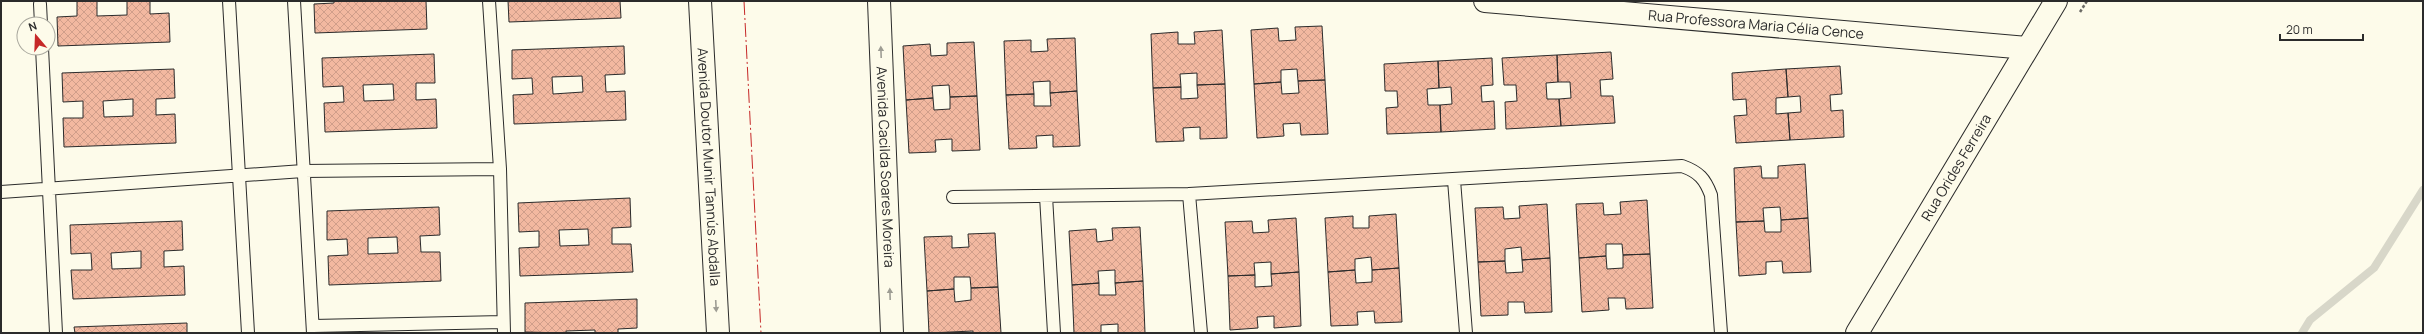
<svg xmlns="http://www.w3.org/2000/svg" width="2424" height="334" font-family="Manrope,sans-serif">
<style>
.lines{fill:none;stroke-linecap:round;stroke-linejoin:round}
.stream{stroke:#d8d7c9;stroke-width:8}
.building{fill:url(#building-cross-hatch);stroke:#2b2b2b;fill-rule:evenodd}
.lane-casing{stroke:#2b2b2b;stroke-width:14}
.street-casing{stroke:#2b2b2b;stroke-width:24}
.secondary-casing{stroke:#2b2b2b;stroke-width:24}
.path{stroke:#6a6964;stroke-width:2.5;stroke-dasharray:3 2;stroke-linecap:butt}
.lane{stroke:#fdfbea;stroke-width:12}
.street{stroke:#fdfbea;stroke-width:22}
.secondary{stroke:#fdfbea;stroke-width:22}
.power{stroke:#c62828;stroke-width:1;stroke-dasharray:14 3 2 3;stroke-linecap:butt}
.oneway{fill:#9e9d94}
.labels{text-anchor:middle;stroke-width:3;stroke-linejoin:round;paint-order:stroke}
.street-label{font-size:14px;fill:#2b2b2b;stroke:#fdfbea}
</style>
<defs>
<pattern id="building-cross-hatch" width="8" height="8" patternUnits="userSpaceOnUse"><rect width="8" height="8" fill="#f2b8a0"/><path d="M0 0l8 8M0 8l8-8" fill="none" stroke="#d09e8a"/></pattern>
</defs>
<rect width="100%" height="100%" fill="#fdfbea"/>
<g class="lines">
<!-- stream -->
<path class="stream" d="M 2302,333 L 2310,320 L 2374,268 L 2423,190"/>
</g>
<!-- building -->
<path class="building" d="M 77,1 L 97,1 L 97,16 L 127,15 L 127,1 L 150,1 L 150,14 L 169,13 L 170,42 L 58,46 L 57,17 L 77,16 Z
M 334,1 L 426,1 L 427,29 L 315,33 L 314,4 L 334,3 Z
M 508,1 L 620,1 L 621,18 L 509,22 Z
M 1322,26 L 1325,80 L 1298,81 L 1297,69 L 1281,70 L 1281,82 L 1254,84 L 1251,30 L 1278,28 L 1279,41 L 1296,40 L 1295,27 Z
M 1222,30 L 1225,84 L 1197,85 L 1197,73 L 1180,74 L 1181,87 L 1153,88 L 1151,34 L 1178,32 L 1178,44 L 1195,44 L 1194,32 Z
M 1075,38 L 1077,91 L 1050,93 L 1050,81 L 1033,82 L 1034,94 L 1006,95 L 1004,41 L 1031,40 L 1031,52 L 1048,51 L 1047,39 Z
M 974,42 L 977,96 L 950,97 L 949,85 L 932,86 L 933,98 L 906,100 L 903,46 L 930,44 L 931,56 L 947,55 L 947,43 Z
M 624,46 L 625,74 L 605,75 L 606,92 L 625,91 L 626,120 L 514,124 L 513,95 L 533,94 L 532,78 L 512,79 L 512,50 ZM 582,76 L 583,92 L 553,94 L 552,77 Z
M 1611,52 L 1613,79 L 1600,80 L 1601,96 L 1613,96 L 1615,123 L 1561,126 L 1559,99 L 1571,98 L 1570,82 L 1558,82 L 1557,55 Z
M 434,54 L 435,83 L 416,83 L 416,100 L 436,99 L 437,128 L 325,132 L 324,103 L 344,102 L 343,86 L 323,87 L 322,58 ZM 393,84 L 394,100 L 364,101 L 363,85 Z
M 1557,55 L 1558,82 L 1546,83 L 1547,99 L 1559,99 L 1561,126 L 1506,129 L 1505,102 L 1517,101 L 1516,85 L 1504,85 L 1502,58 Z
M 1492,58 L 1493,85 L 1481,86 L 1482,102 L 1494,101 L 1495,129 L 1441,132 L 1440,105 L 1452,104 L 1451,87 L 1439,88 L 1438,61 Z
M 1438,61 L 1439,88 L 1427,89 L 1428,105 L 1440,105 L 1441,132 L 1387,134 L 1386,108 L 1398,107 L 1397,91 L 1385,91 L 1384,64 Z
M 1840,66 L 1842,94 L 1830,95 L 1831,111 L 1843,110 L 1844,137 L 1790,140 L 1788,113 L 1801,112 L 1800,96 L 1788,97 L 1786,69 Z
M 174,69 L 175,98 L 156,99 L 156,115 L 175,114 L 176,143 L 64,147 L 63,118 L 83,118 L 83,101 L 63,102 L 62,73 ZM 133,99 L 133,116 L 104,117 L 103,101 Z
M 1786,69 L 1788,97 L 1776,98 L 1776,114 L 1788,113 L 1790,140 L 1736,143 L 1734,116 L 1747,115 L 1746,99 L 1733,100 L 1732,73 Z
M 1325,80 L 1328,134 L 1301,135 L 1300,123 L 1283,124 L 1284,136 L 1257,138 L 1254,84 L 1281,82 L 1282,94 L 1299,93 L 1298,81 Z
M 1225,84 L 1227,138 L 1200,139 L 1200,127 L 1183,128 L 1184,141 L 1156,142 L 1153,88 L 1181,87 L 1181,99 L 1198,98 L 1197,85 Z
M 1077,91 L 1080,146 L 1053,147 L 1053,135 L 1036,136 L 1037,148 L 1009,149 L 1006,95 L 1034,94 L 1034,106 L 1051,106 L 1050,93 Z
M 977,96 L 980,150 L 952,151 L 952,139 L 935,140 L 936,152 L 909,153 L 906,100 L 933,98 L 934,110 L 950,109 L 950,97 Z
M 1805,164 L 1808,218 L 1781,220 L 1780,207 L 1763,208 L 1764,221 L 1736,222 L 1734,168 L 1761,166 L 1762,178 L 1778,178 L 1778,166 Z
M 630,198 L 631,227 L 612,228 L 612,244 L 631,244 L 633,272 L 520,276 L 519,248 L 539,247 L 539,231 L 519,232 L 518,203 ZM 588,229 L 589,245 L 560,246 L 559,230 Z
M 1647,200 L 1650,254 L 1623,255 L 1622,244 L 1606,244 L 1606,256 L 1579,258 L 1576,204 L 1603,203 L 1604,215 L 1621,214 L 1620,202 Z
M 1547,204 L 1550,258 L 1522,260 L 1521,247 L 1505,249 L 1505,261 L 1478,262 L 1475,208 L 1503,207 L 1504,219 L 1520,218 L 1519,206 Z
M 439,207 L 440,235 L 420,236 L 421,252 L 440,252 L 441,281 L 329,285 L 328,256 L 348,255 L 347,239 L 327,240 L 327,211 ZM 397,237 L 398,253 L 368,254 L 368,238 Z
M 1396,214 L 1399,268 L 1372,270 L 1371,257 L 1355,259 L 1355,270 L 1328,272 L 1325,218 L 1353,216 L 1353,228 L 1369,228 L 1369,216 Z
M 1296,218 L 1299,272 L 1271,274 L 1271,262 L 1254,263 L 1255,275 L 1228,276 L 1225,222 L 1252,221 L 1253,233 L 1269,232 L 1268,220 Z
M 1808,218 L 1811,272 L 1783,273 L 1782,261 L 1766,262 L 1766,274 L 1739,276 L 1736,222 L 1764,221 L 1765,232 L 1781,232 L 1781,220 Z
M 182,221 L 183,250 L 164,251 L 164,267 L 184,266 L 185,295 L 73,299 L 71,270 L 92,270 L 91,253 L 71,254 L 70,225 ZM 141,251 L 141,268 L 112,269 L 111,253 Z
M 1140,227 L 1143,281 L 1115,283 L 1115,270 L 1098,271 L 1099,283 L 1072,285 L 1069,231 L 1096,229 L 1097,242 L 1113,240 L 1112,228 Z
M 995,233 L 998,287 L 971,288 L 970,277 L 954,277 L 954,289 L 927,291 L 924,237 L 952,236 L 952,248 L 969,247 L 968,234 Z
M 1650,254 L 1653,308 L 1626,309 L 1625,298 L 1608,298 L 1609,310 L 1582,312 L 1579,258 L 1606,256 L 1607,269 L 1623,268 L 1623,255 Z
M 1550,258 L 1552,312 L 1525,313 L 1524,302 L 1508,302 L 1508,315 L 1481,316 L 1478,262 L 1505,261 L 1506,273 L 1523,272 L 1522,260 Z
M 1399,268 L 1402,322 L 1375,323 L 1374,311 L 1357,312 L 1358,325 L 1331,326 L 1328,272 L 1355,270 L 1356,283 L 1372,282 L 1372,270 Z
M 1299,272 L 1301,326 L 1274,328 L 1274,316 L 1257,317 L 1258,328 L 1230,330 L 1228,276 L 1255,275 L 1255,287 L 1272,286 L 1271,274 Z
M 1143,281 L 1145,333 L 1118,333 L 1118,324 L 1101,325 L 1101,333 L 1074,333 L 1072,285 L 1099,283 L 1099,295 L 1116,295 L 1115,283 Z
M 998,287 L 1001,333 L 973,333 L 973,331 L 929,333 L 927,291 L 954,289 L 955,302 L 971,300 L 971,288 Z
M 637,299 L 637,328 L 618,329 L 618,333 L 595,333 L 595,330 L 566,331 L 566,333 L 525,332 L 525,303 Z
M 187,323 L 187,333 L 75,333 L 74,327 Z"/>
<g class="lines">
<defs>
<path id="lane" d="M 229,1 L 248,333
M 294,1 L 313,333
M 489,1 L 500,169 L 504,333
M 40,4 L 41,24
M 42,48 L 56,333
M 1454,180 L 1466,333
M 1,192 L 303,171 L 500,169
M 1189,194 L 1201,333
M 1046,196 L 1054,333
M 953,197 L 1189,194 L 1682,166 C 1699,172 1705,179 1711,195 L 1721,333
M 313,326 L 503,322"/>
<g id="street">
<path id="s1" d="M 1485,1 L 2027,48"/>
</g>
<g id="secondary">
<path id="s2" d="M 700,1 L 718,333"/>
<path id="s3" d="M 879,1 L 892,333"/>
<path id="s4" d="M 1857,333 L 2056,1"/>
</g>
</defs>
<!-- lane casing -->
<use href="#lane" class="lane-casing"/>
<!-- street casing -->
<use href="#street" class="street-casing"/>
<!-- secondary casing -->
<use href="#secondary" class="secondary-casing"/>
<!-- path -->
<path class="path" d="M 2080,12 L 2087,1"/>
<!-- lane -->
<use href="#lane" class="lane"/>
<!-- street -->
<use href="#street" class="street"/>
<!-- secondary -->
<use href="#secondary" class="secondary"/>
<!-- power -->
<path class="power" d="M 744,1 L 761,333"/>
</g>
<!-- one-way arrows -->
<defs><path id="oneway-solid" d="M-6-.8H1V-3.2L6.5 0L1 3.2V.8H-6Z"/></defs>
<g class="oneway">
<use href="#oneway-solid" transform="translate(881 52) rotate(-92)"/>
<use href="#oneway-solid" transform="translate(890 294) rotate(-92)"/>
<use href="#oneway-solid" transform="translate(716 306) rotate(87)"/>
</g>
<g class="labels">
<!-- street labels -->
<g class="street-label">
<text dy="5" stroke="none"><textPath href="#s1" startOffset="272">Rua Professora Maria Célia Cence</textPath></text>
<text dy="5" stroke="none"><textPath href="#s2" startOffset="166">Avenida Doutor Munir Tannús Abdalla</textPath></text>
<text dy="5" stroke="none"><textPath href="#s3" startOffset="166">Avenida Cacilda Soares Moreira</textPath></text>
<text dy="5" stroke="none"><textPath href="#s4" startOffset="193">Rua Orides Ferreira</textPath></text>
</g>
</g>
<!-- border -->
<rect width="2424" height="334" fill="none" stroke="#2b2b2b" stroke-width="4"/>
<!-- north arrow -->
<g transform="translate(36 36) rotate(341)"><circle r="19" fill="#fdfbea" stroke="#a9a89e"/>
<path d="M0-3L7 15L0 10L-7 15Z" fill="#c62828"/>
<text y="-6" font-size="11" font-weight="bold" text-anchor="middle" fill="#2b2b2b">N</text>
</g>
<!-- scale -->
<path d="M2280 34v6h83v-6" fill="none" stroke="#2b2b2b" stroke-width="2"/>
<text x="2286" y="34" font-size="12" fill="#2b2b2b" stroke="#fdfbea" stroke-width="3" paint-order="stroke">20 m</text>
</svg>
